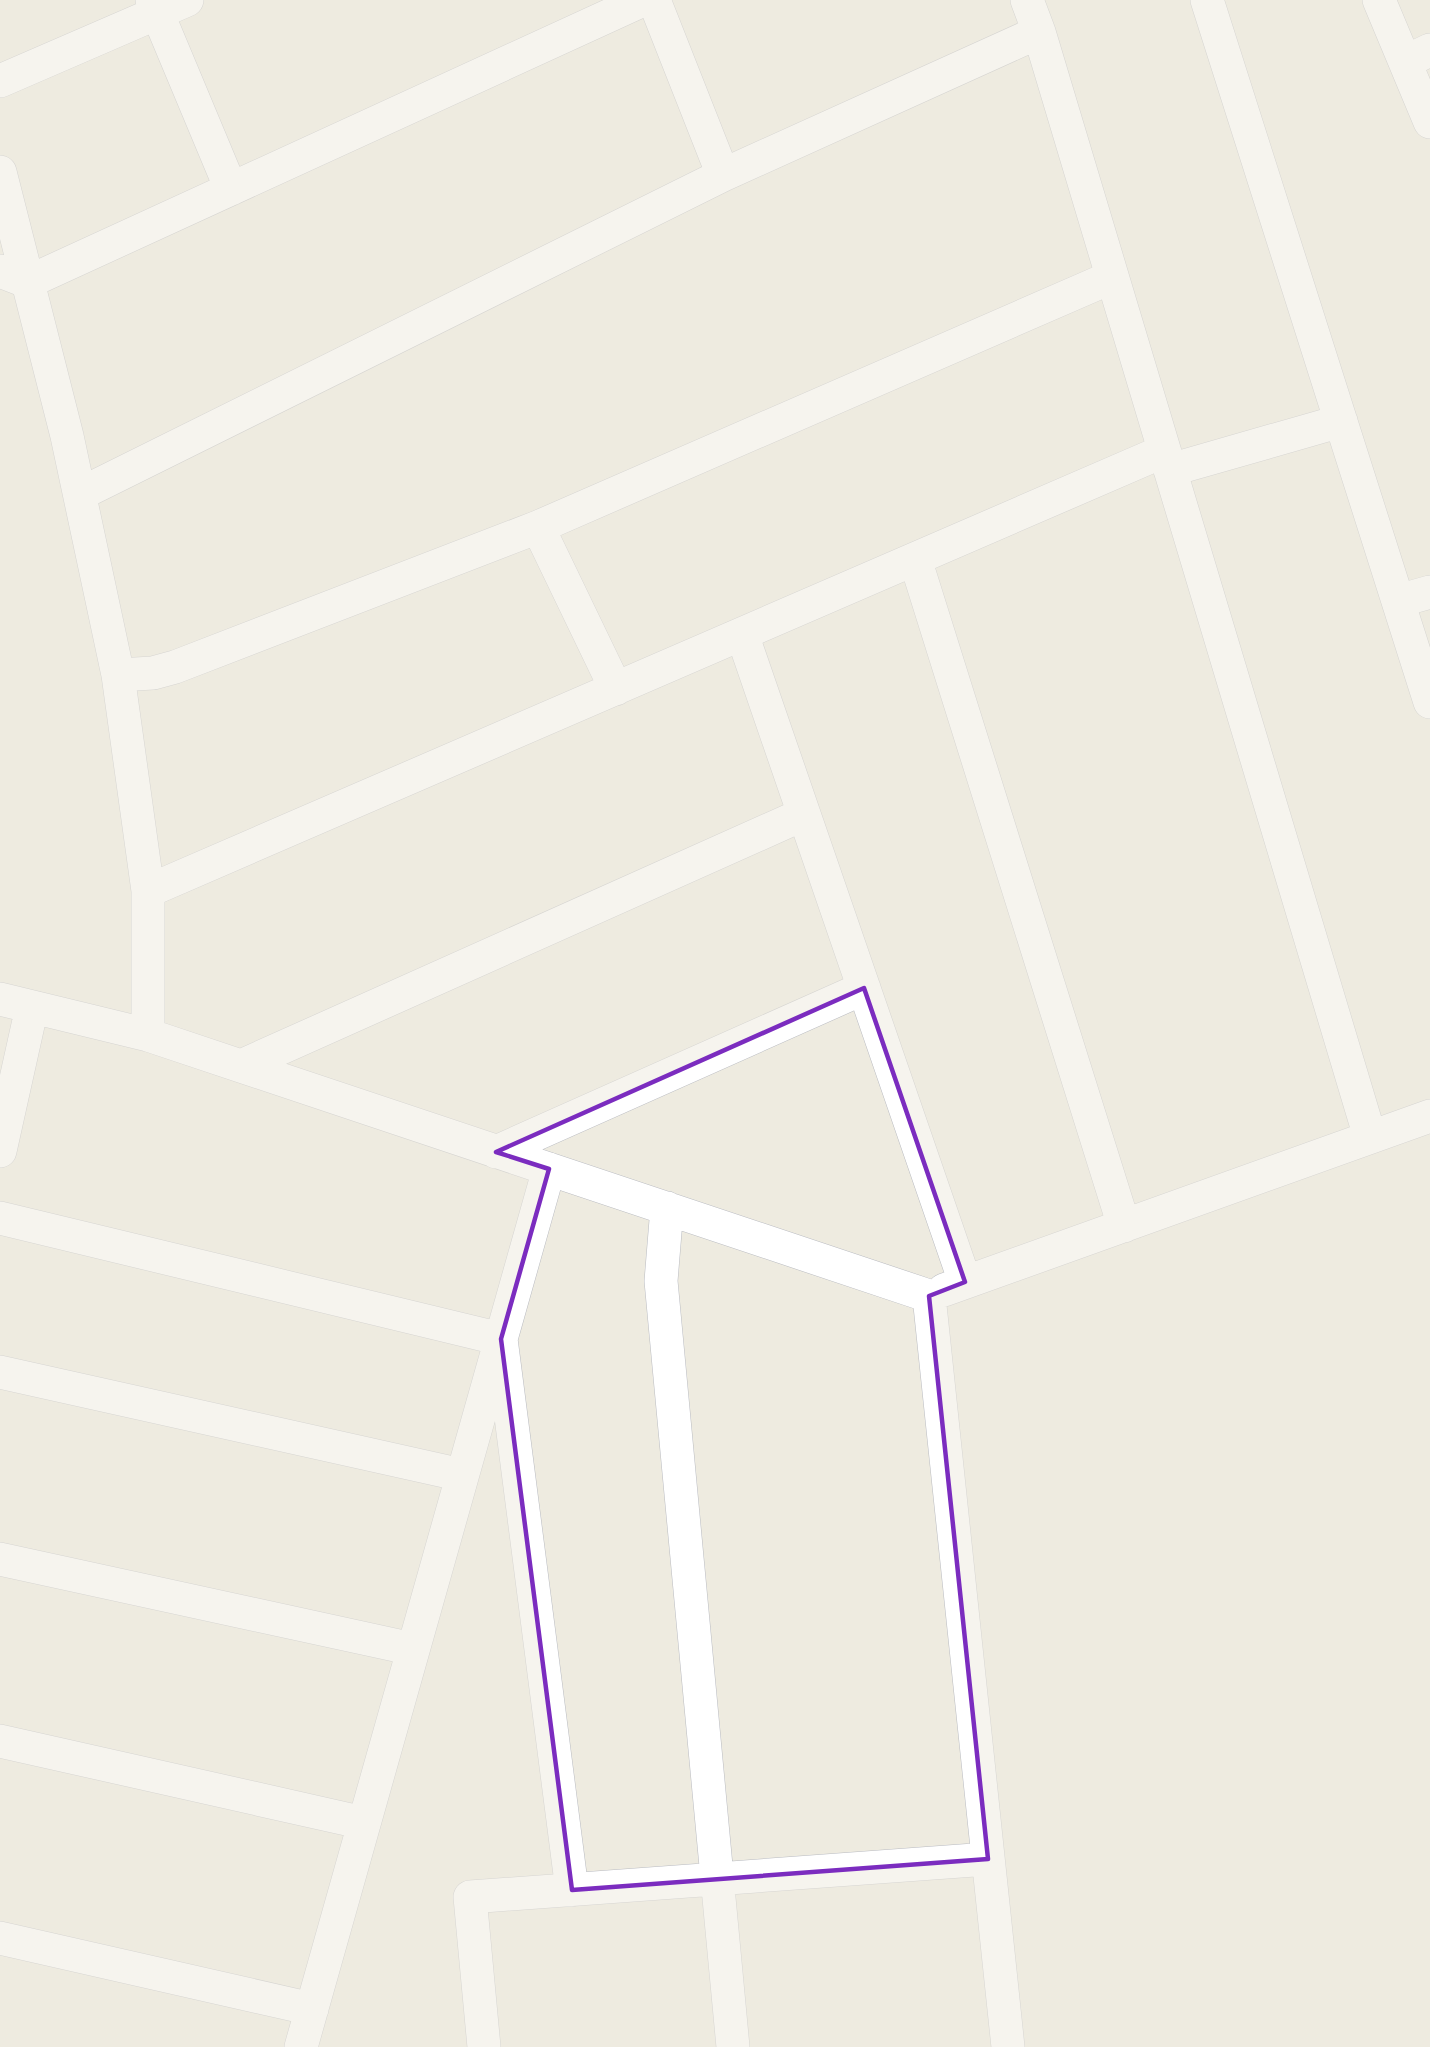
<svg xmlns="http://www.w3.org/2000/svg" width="1430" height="2047" font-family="'Roboto Condensed',sans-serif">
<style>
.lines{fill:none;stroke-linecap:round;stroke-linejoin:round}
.minor-casing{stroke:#b9bbc1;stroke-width:34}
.minor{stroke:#fff;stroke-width:33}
.marked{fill:none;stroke:#7b2cbf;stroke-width:4.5;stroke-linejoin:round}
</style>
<rect width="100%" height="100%" fill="#eeebe0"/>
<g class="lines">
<defs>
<path id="minor" d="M 152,0 L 231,189
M 654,0 L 723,175
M 1027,0 L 1039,32
M 1207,0 L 1430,702
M 1379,0 L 1430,122
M 1405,62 L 1430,50
M 0,81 L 187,0
M 0,172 L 67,436 L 118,675 L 148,891
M 0,271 L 28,282 L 643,0
M 1170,470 L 1341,421
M 80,494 L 723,175 L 1039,32 L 1370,1137
M 538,527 L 616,689
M 915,559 L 1124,1226
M 1398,601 L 1430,592
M 742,634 L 965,1282
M 118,675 L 153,673 L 175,667 L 538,527 L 1112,277
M 0,999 L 148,1035 L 929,1296 L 1008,2047
M 148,1035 L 148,891 L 1164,451
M 241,1066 L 804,814
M 0,1151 L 32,1007
M 496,1152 L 864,988
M 667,1208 L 661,1281 L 733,2047
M 0,1218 L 501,1339 L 572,1890
M 944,1290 L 1430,1116
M 0,1372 L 462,1475
M 0,1559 L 413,1649
M 0,1741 L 364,1823
M 0,1938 L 312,2009
M 301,2047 L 549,1169
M 484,2047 L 470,1897 L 988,1859"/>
</defs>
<!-- minor casing -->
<use href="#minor" class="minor-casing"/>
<!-- minor -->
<use href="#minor" class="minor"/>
</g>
<!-- marked area -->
<path d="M0 0H1430V2047H0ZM 864,988 L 965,1282 L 929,1296 L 988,1859 L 572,1890 L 501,1339 L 549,1169 L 496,1152 Z" fill="#eeebe0" fill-opacity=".55" fill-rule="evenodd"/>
<path class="marked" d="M 864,988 L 965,1282 L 929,1296 L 988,1859 L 572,1890 L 501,1339 L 549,1169 L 496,1152 Z"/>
</svg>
